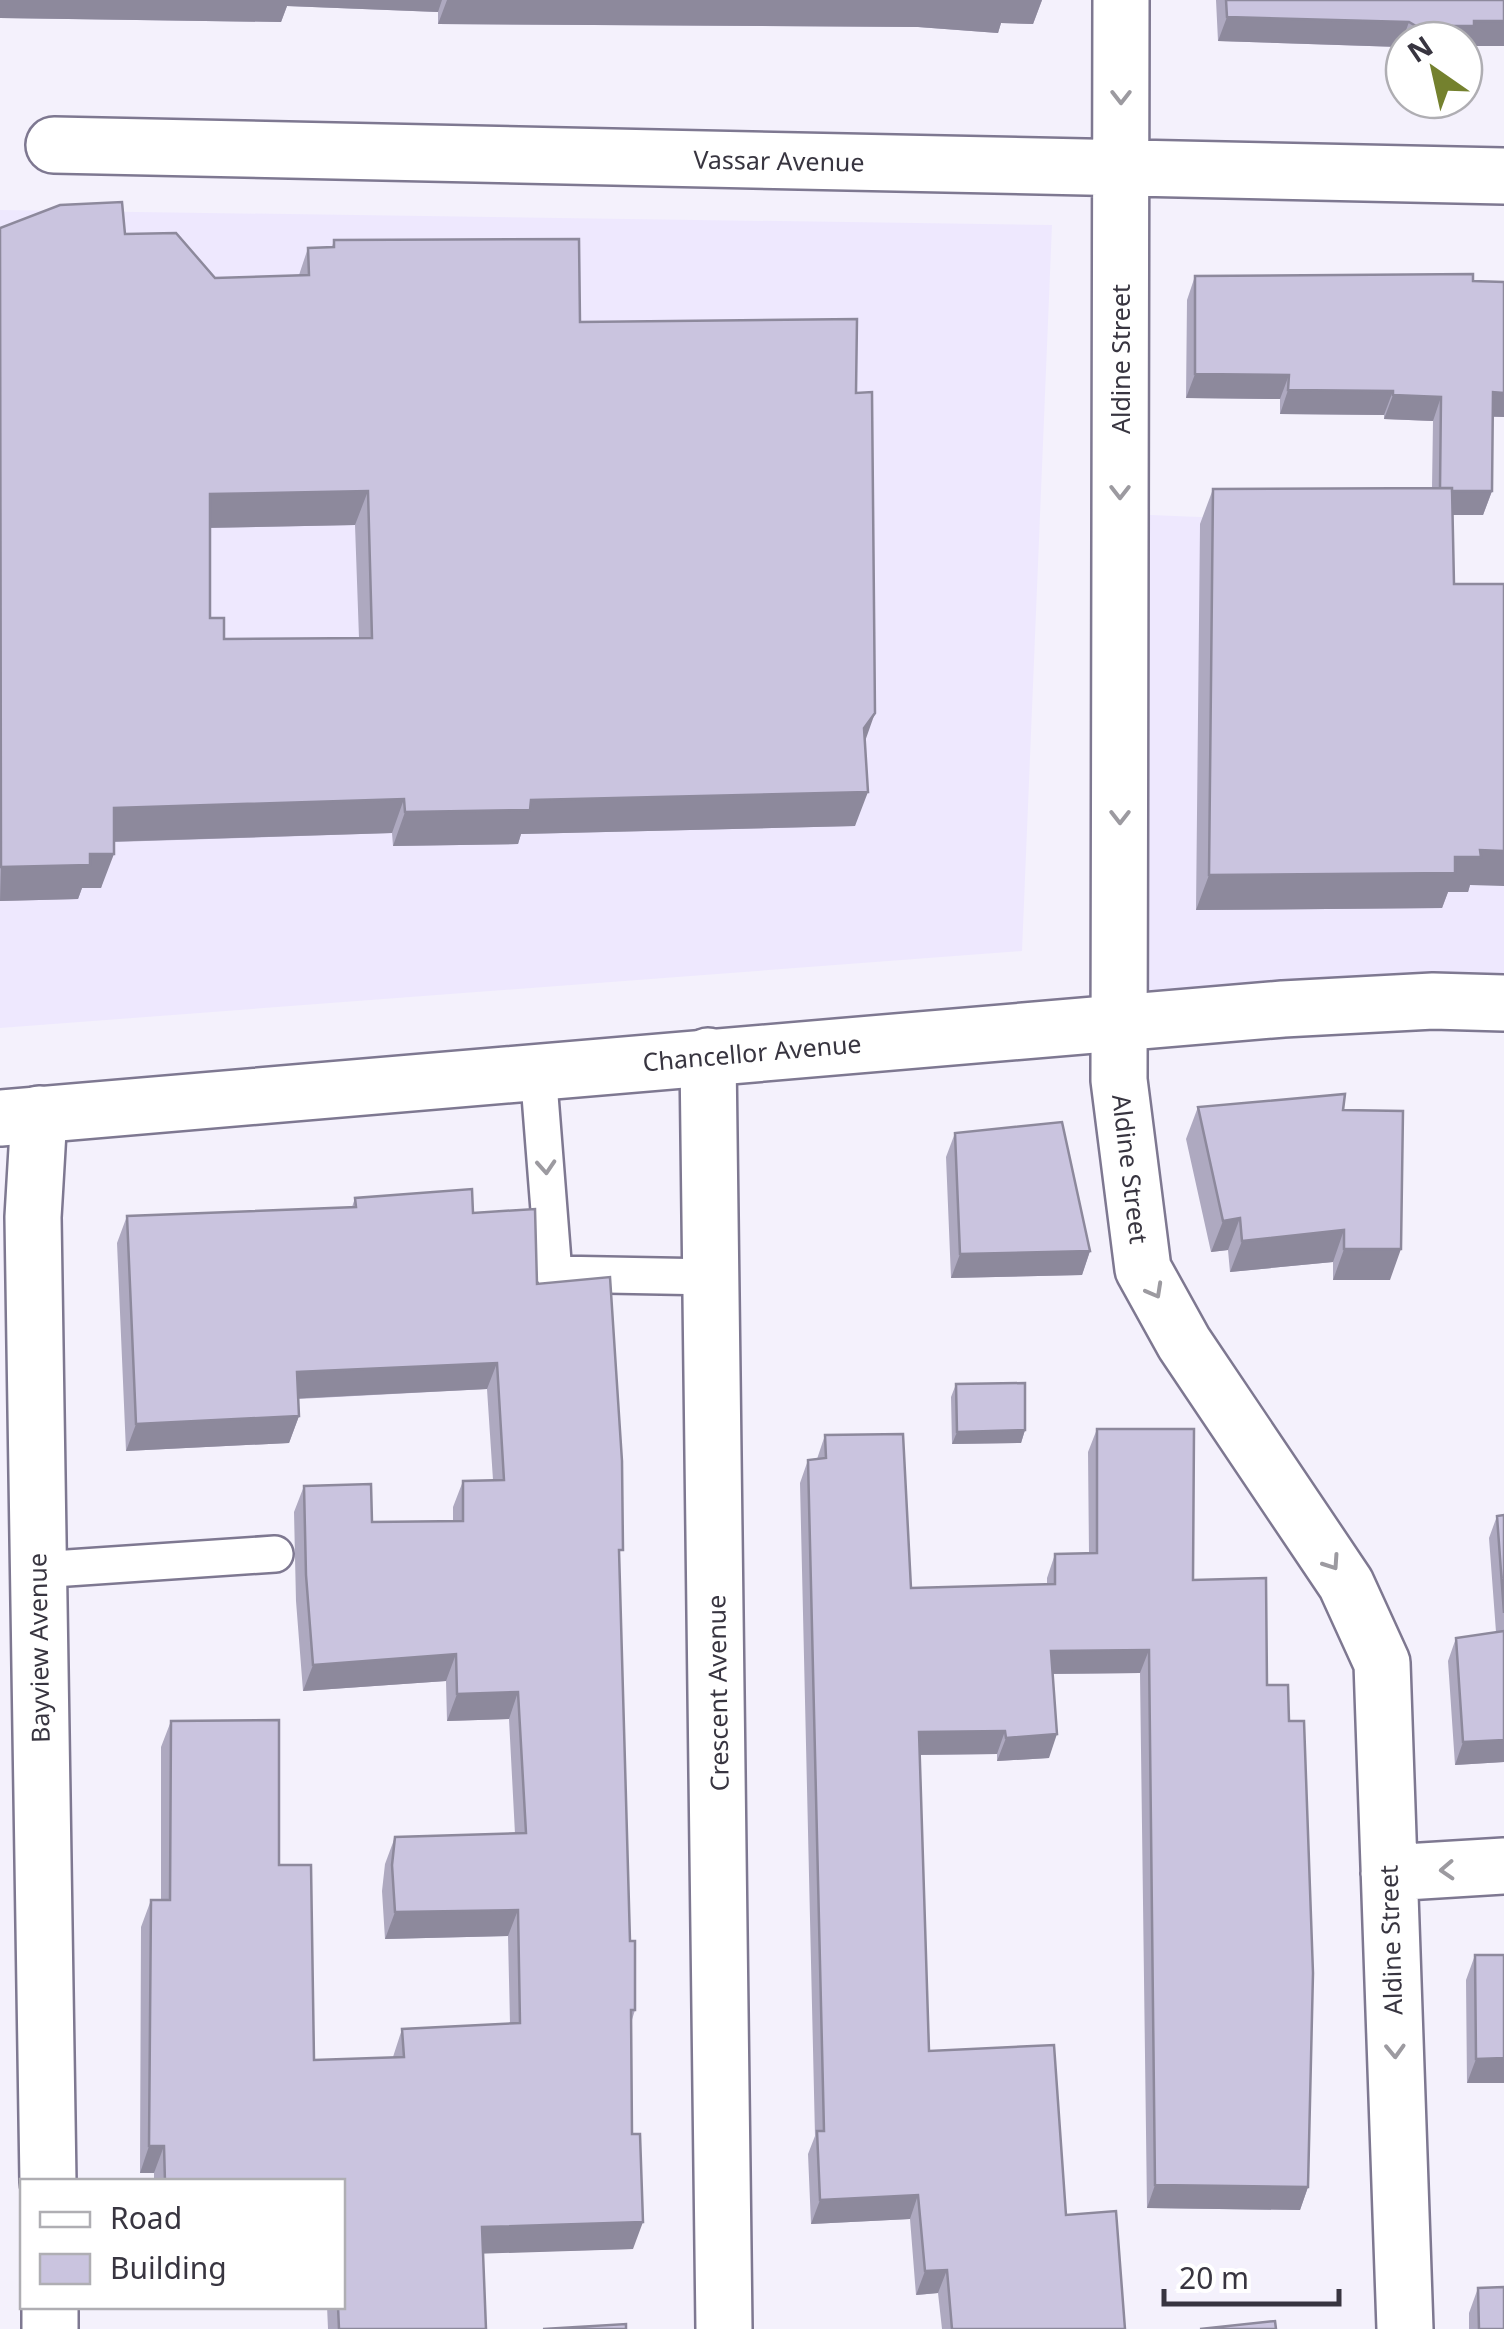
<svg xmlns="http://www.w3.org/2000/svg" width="1504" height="2329" font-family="'Noto Sans',sans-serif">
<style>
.built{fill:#eee8fe}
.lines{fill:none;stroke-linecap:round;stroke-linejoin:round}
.lane-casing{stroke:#7e7891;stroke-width:40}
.street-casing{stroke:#7e7891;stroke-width:60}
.secondary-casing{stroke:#7e7891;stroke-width:60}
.lane{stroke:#fff;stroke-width:35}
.street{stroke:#fff;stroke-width:55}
.secondary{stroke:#fff;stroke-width:55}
.wall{fill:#aea9c0;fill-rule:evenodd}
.shaded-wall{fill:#8d899c}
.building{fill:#cac4df;stroke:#8d899c;stroke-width:2.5;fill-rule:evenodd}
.oneway{stroke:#9c9aa0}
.labels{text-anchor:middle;stroke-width:8;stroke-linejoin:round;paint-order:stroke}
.street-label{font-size:25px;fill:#383540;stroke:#fff}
</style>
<rect width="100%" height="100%" fill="#f4f1fc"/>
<!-- built -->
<path class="built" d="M 0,210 L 1052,225 L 1022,951 L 0,1028 Z
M 1127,514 L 1446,527 L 1449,586 L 1504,589 L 1504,1002 L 1119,1023 Z"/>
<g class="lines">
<defs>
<path id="lane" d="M 538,1070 L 554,1274 L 714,1277
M 38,1570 L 275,1554"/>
<path id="street" d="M 1121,0 L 1119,1080 L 1143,1269 L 1184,1343 L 1346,1584 L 1382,1663 L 1405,2329
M 54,145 L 1504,176
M 708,1056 L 724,2329
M 39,1114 L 33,1217 L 48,2182
M 1389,1873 L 1504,1866
M 50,2306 L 50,2329"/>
<path id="secondary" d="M 0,1118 L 1283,1009 L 1433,1001 L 1504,1003"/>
</defs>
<!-- lane casing -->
<use href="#lane" class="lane-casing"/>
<!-- street casing -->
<use href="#street" class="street-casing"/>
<!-- secondary casing -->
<use href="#secondary" class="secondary-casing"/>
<!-- lane -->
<use href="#lane" class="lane"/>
<!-- street -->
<use href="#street" class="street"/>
<!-- secondary -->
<use href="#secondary" class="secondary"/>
</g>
<!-- wall -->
<path class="wall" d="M 0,0 L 1042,0 L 1033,24 L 1001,23 L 998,33 L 918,27 L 438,24 L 438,12 L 287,6 L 281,22 L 0,18 Z
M 1216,0 L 1504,0 L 1467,46 L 1465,50 L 1464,40 L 1404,40 L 1404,49 L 1400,47 L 1218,41 Z
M 0,228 L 125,234 L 215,278 L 299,275 L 308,248 L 332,247 L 334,240 L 580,322 L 856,393 L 864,742 L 855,826 L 521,834 L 518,844 L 393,846 L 392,833 L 114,842 L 101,888 L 82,888 L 78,899 L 0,901 ZM 355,525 L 359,638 L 224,639 L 210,618 L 210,528 Z
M 1195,276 L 1504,282 L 1504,417 L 1493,417 L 1492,491 L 1483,515 L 1453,515 L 1454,584 L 1470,885 L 1468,892 L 1448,892 L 1442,908 L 1196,910 L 1200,524 L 1213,489 L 1432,488 L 1433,421 L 1384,419 L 1384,415 L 1280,414 L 1280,399 L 1186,398 L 1187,300 Z
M 1198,1107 L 1343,1110 L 1390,1280 L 1333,1280 L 1333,1262 L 1230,1272 L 1228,1250 L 1211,1252 L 1186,1139 Z
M 955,1133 L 1090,1251 L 1082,1275 L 951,1278 L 946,1157 Z
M 355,1198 L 473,1213 L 537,1284 L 619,1560 L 630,1941 L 635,2010 L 631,2023 L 633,2249 L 483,2253 L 486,2329 L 328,2329 L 327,2306 L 342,2306 L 342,2182 L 154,2182 L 154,2173 L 140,2173 L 141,1927 L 151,1900 L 161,1900 L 161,1747 L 171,1721 L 279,1865 L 314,2060 L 393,2057 L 402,2029 L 510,2024 L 508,1936 L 385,1939 L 382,1891 L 385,1864 L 395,1837 L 515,1834 L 509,1719 L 447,1721 L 446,1681 L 303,1691 L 296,1601 L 294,1512 L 304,1486 L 372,1522 L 453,1521 L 453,1507 L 463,1481 L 493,1480 L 487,1389 L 298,1399 L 299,1416 L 289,1443 L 126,1451 L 117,1243 L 127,1216 L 352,1207 Z
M 956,1384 L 1025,1430 L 1021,1443 L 952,1444 L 951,1397 Z
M 1097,1429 L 1193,1580 L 1267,1685 L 1289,1721 L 1308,2187 L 1300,2210 L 1147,2208 L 1140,1673 L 1053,1674 L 1049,1758 L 997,1761 L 997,1754 L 920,1755 L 929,2051 L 1066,2215 L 1125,2329 L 942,2329 L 938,2293 L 916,2295 L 910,2219 L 811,2224 L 808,2154 L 815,2136 L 800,1483 L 808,1460 L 817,1459 L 825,1435 L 911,1588 L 1047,1584 L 1047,1578 L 1055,1554 L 1089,1553 L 1088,1452 Z
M 1504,1515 L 1504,1762 L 1455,1765 L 1448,1661 L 1456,1638 L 1496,1632 L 1489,1538 L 1497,1516 Z
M 1475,1955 L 1504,1955 L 1504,2083 L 1467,2083 L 1466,1980 Z
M 1478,2288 L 1504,2329 L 1469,2329 L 1469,2313 Z"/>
<!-- shaded-wall -->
<path class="shaded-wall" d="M 0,0 L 442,0 L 438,12 L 287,6 L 281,22 L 0,18 Z
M 447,0 L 1042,0 L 1033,24 L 1001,23 L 998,33 L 918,27 L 438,24 Z
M 1227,17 L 1409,22 L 1400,47 L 1218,41 Z
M 1474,21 L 1504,21 L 1504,46 L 1467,46 L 1464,50 L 1464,40 L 1411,40 L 1416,26 Z
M 1195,374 L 1289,375 L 1280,399 L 1186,398 Z
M 1288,390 L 1393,391 L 1384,415 L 1280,414 Z
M 1493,392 L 1504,393 L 1504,417 L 1484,416 Z
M 1393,395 L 1441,397 L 1433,421 L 1384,419 Z
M 368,491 L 355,525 L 198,528 L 210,494 Z
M 1440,491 L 1492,491 L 1483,515 L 1431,515 Z
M 875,713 L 863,747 L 864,728 Z
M 868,792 L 855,826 L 521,834 L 518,844 L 393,846 L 405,812 L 531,800 Z
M 404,799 L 392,833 L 101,842 L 114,808 Z
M 1480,850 L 1504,851 L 1504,886 L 1470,885 L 1468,892 L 1448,892 L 1442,908 L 1196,910 L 1209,875 L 1455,857 Z
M 90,854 L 114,854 L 101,888 L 82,888 L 78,899 L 0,901 L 1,867 Z
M 1240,1218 L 1228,1250 L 1211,1252 L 1223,1221 Z
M 1344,1230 L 1333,1262 L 1230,1272 L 1242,1241 Z
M 1344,1249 L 1401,1249 L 1390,1280 L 1333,1280 Z
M 1090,1251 L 1082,1275 L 951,1278 L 960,1254 Z
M 497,1363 L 487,1389 L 287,1399 L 297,1372 Z
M 299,1416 L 289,1443 L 126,1451 L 136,1424 Z
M 1025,1430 L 1021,1443 L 952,1444 L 957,1432 Z
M 1149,1650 L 1140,1673 L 1042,1674 L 1051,1651 Z
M 456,1654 L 446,1681 L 303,1691 L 313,1665 Z
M 518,1692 L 509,1719 L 447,1721 L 457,1694 Z
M 1005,1731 L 997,1754 L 910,1755 L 919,1732 Z
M 1057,1734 L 1049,1758 L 997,1761 L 1006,1738 Z
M 1504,1740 L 1504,1762 L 1455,1765 L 1463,1742 Z
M 518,1910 L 508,1936 L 385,1939 L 395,1912 Z
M 1504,2058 L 1504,2083 L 1467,2083 L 1476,2059 Z
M 149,2146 L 164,2146 L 154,2173 L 140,2173 Z
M 1155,2185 L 1308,2187 L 1300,2210 L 1147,2208 Z
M 918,2195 L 910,2219 L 811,2224 L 820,2200 Z
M 643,2222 L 633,2249 L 472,2254 L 482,2227 Z
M 947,2270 L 938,2293 L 916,2295 L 925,2271 Z"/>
<!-- building -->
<path class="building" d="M 1226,0 L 1504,0 L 1504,21 L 1474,21 L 1474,26 L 1416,26 L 1409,22 L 1227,17 Z
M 122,202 L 125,234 L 176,233 L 215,278 L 309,275 L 308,248 L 334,247 L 334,240 L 579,239 L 580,322 L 857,319 L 856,393 L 872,392 L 875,713 L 864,728 L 868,792 L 531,800 L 530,810 L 405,812 L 404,799 L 114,808 L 114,854 L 90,854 L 90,865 L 1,867 L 0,228 L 60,205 ZM 368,491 L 372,638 L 224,639 L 224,618 L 210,618 L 210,494 Z
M 1473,274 L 1473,281 L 1504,282 L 1504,393 L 1493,392 L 1492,491 L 1452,491 L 1452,488 L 1440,488 L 1441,397 L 1393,395 L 1393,391 L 1288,390 L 1289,375 L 1195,374 L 1195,276 Z
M 1452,488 L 1454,584 L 1504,584 L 1504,851 L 1480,850 L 1481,857 L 1455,857 L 1455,873 L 1209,875 L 1213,489 Z
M 1345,1094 L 1343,1110 L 1403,1111 L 1401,1249 L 1344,1249 L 1344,1230 L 1242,1241 L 1240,1218 L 1223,1221 L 1198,1107 Z
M 1062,1122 L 1090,1251 L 960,1254 L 955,1133 Z
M 472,1189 L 473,1213 L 535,1209 L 537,1284 L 610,1277 L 622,1461 L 623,1550 L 619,1550 L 630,1941 L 635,1941 L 635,2010 L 631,2010 L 632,2134 L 640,2134 L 643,2222 L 482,2227 L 486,2329 L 339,2329 L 338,2306 L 342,2306 L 342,2182 L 165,2182 L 164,2146 L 149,2146 L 151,1900 L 170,1900 L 171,1721 L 279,1720 L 279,1865 L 311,1865 L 314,2060 L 404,2057 L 402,2029 L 520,2023 L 518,1910 L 395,1912 L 392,1865 L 395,1837 L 526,1833 L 518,1692 L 457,1694 L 456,1654 L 313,1665 L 306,1575 L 304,1486 L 371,1484 L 372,1522 L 463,1521 L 463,1481 L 504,1480 L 497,1363 L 297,1372 L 299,1416 L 136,1424 L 127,1216 L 356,1207 L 355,1198 Z
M 1025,1383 L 1025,1430 L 957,1432 L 956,1384 Z
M 1097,1429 L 1194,1429 L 1193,1580 L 1266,1578 L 1267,1685 L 1288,1685 L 1289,1721 L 1304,1721 L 1313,1973 L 1308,2187 L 1155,2185 L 1149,1650 L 1051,1651 L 1057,1734 L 1006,1738 L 1005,1731 L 919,1732 L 929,2051 L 1054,2045 L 1066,2215 L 1116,2211 L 1125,2329 L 952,2329 L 947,2270 L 925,2271 L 918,2195 L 820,2200 L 817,2131 L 824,2131 L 808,1460 L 826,1458 L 825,1435 L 903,1434 L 911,1588 L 1055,1584 L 1055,1554 L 1097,1553 Z
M 1504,1515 L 1504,1613 L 1497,1516 Z
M 1504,1631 L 1504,1740 L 1463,1742 L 1456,1638 Z
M 1475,1955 L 1504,1955 L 1504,2058 L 1476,2059 Z
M 1504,2287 L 1504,2329 L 1479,2329 L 1478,2288 Z
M 1275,2321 L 1276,2329 L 1200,2329 Z
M 626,2324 L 626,2329 L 543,2329 Z"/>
<!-- one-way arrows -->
<defs><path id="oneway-chevron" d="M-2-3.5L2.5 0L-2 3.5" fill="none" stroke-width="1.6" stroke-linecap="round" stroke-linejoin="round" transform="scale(2.5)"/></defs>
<g class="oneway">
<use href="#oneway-chevron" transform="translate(1121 97) rotate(90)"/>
<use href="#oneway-chevron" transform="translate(1120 492) rotate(90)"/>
<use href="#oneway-chevron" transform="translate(1120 817) rotate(90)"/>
<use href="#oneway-chevron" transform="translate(546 1167) rotate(86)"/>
<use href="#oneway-chevron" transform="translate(1155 1291) rotate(61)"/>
<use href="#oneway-chevron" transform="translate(1332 1563) rotate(56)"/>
<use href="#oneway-chevron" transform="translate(1447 1870) rotate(177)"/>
<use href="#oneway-chevron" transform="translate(1395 2051) rotate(88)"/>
</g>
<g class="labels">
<!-- street labels -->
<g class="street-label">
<text transform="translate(779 161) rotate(1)" y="9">Vassar Avenue</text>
<text transform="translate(1121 359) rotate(-90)" y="9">Aldine Street</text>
<text transform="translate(752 1053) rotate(-5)" y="9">Chancellor Avenue</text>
<text transform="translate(1130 1169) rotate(83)" y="9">Aldine Street</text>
<text transform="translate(39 1648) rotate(-91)" y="9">Bayview Avenue</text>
<text transform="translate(718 1693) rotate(-91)" y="9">Crescent Avenue</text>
<text transform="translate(1391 1940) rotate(-92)" y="9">Aldine Street</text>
</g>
</g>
<!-- legend -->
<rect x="20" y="2179" width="325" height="130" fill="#ffffff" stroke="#afaeb3" stroke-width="2.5"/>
<rect x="40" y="2212" width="50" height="15" fill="#ffffff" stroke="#afaeb3" stroke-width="2.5"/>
<text x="110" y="2229" font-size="30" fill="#383540">Road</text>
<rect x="40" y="2254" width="50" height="30" fill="#cac4df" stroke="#afaeb3" stroke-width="2.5"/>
<text x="110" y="2279" font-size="30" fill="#383540">Building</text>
<!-- north arrow -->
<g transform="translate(1434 70) rotate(326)"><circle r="48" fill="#ffffff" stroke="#afaeb3" stroke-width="2.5"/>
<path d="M0-8L18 38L0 25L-18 38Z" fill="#74812e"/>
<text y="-15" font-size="28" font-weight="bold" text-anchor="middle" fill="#383540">N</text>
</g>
<!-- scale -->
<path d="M1164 2289v15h175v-15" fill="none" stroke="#383540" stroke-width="5"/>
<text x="1179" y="2289" font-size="30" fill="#383540" stroke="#ffffff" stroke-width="8" paint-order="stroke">20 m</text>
</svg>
